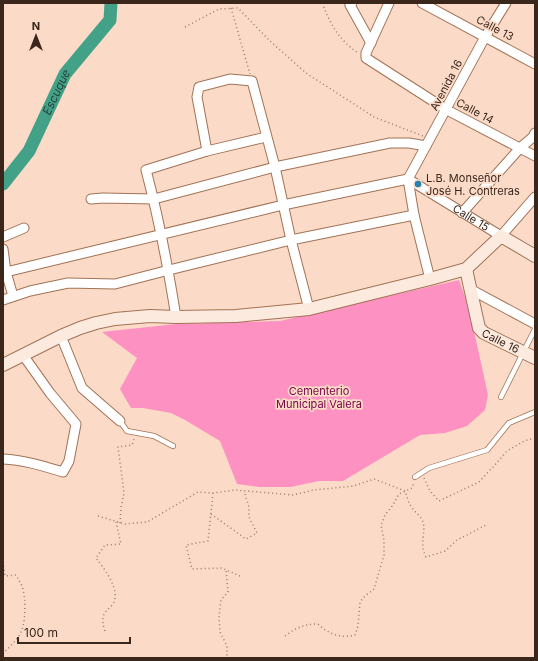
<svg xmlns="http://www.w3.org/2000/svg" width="538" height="661" font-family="Inter,sans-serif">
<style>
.green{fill:#fd91c1}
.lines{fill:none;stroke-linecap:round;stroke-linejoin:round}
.river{stroke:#43a188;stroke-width:13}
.service-casing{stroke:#a27255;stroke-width:6}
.minor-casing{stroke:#a27255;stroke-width:11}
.secondary-casing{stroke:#a27255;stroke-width:14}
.path{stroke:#957c6c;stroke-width:1.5;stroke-dasharray:1 3;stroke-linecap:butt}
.service{stroke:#fff;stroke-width:4.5}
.minor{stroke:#fff;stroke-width:9}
.secondary{stroke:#fdeadf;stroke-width:12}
.poi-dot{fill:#2384b0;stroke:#fbdbc8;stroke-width:1.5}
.labels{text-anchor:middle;stroke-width:3.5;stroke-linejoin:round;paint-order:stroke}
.street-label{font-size:11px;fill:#3a261a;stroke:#fbdbc8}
.poi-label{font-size:11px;fill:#3a261a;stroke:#fbdbc8;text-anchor:start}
.park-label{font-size:11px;fill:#750046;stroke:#fbdbc8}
.water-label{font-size:12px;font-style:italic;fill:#27443c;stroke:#fbdbc8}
</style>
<rect width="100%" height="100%" fill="#fbdbc8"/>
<!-- green -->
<path class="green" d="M 459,280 L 469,308 L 488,395 L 485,410 L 467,426 L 445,433 L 420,435 L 343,481 L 319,481 L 291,487 L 259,487 L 237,484 L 220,441 L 185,420 L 171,413 L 143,408 L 131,408 L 120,389 L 137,358 L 102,332 L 176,324 L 280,321 Z"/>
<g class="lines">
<!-- river -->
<path class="river" id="s1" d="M 3,184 L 29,151 L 65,74 L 110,20 L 111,3"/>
<defs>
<path id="service" d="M 501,397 L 535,329
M 120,421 L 127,431 L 154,436 L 173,446
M 415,477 L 429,468 L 487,450 L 509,423 L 535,412"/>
<g id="minor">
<path d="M 352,3 L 350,5 L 371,43"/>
<path d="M 389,3 L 366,53 L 366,58 L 447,110 L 535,156"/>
<path d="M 422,3 L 535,64"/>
<path d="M 207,151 L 197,97 L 199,87 L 230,79 L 252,81 L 275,167 L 291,240 L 309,309"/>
<path d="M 408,179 L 485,37 L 506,3"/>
<path id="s2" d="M 408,179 L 501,236 L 535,197"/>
<path d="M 408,179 L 414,215 L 430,279"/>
<path d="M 91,199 L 103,198 L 154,199 L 275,167 L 390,143 L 409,143 L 426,146"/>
<path d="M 462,213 L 520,148 L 533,137 L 535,133"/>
<path d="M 3,237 L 24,228"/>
<path d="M 3,249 L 6,272 L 13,296"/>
<path d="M 6,272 L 283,205 L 408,179"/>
<path d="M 470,289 L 535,324"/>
<path d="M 3,300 L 30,291 L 68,283 L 115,284 L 169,270 L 291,240 L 414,215"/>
<path d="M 176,317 C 168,267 159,219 146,170 L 207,151 L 266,137"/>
<path d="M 61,336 L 82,388 L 120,421"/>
<path d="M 3,459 C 24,460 43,466 63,472 L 69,461 L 76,424 L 50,393 L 23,355"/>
</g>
<g id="secondary">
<path id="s3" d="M 466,269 L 479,328 L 484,333 L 535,358"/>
<path d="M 3,365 L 61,336 L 80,328 L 96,323 L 115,319 L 150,316 L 176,317 L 236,316 L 309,309 L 430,279 L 466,269 L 501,236 L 535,256"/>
</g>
</defs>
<!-- service casing -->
<use href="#service" class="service-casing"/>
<!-- minor casing -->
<use href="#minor" class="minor-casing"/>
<!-- secondary casing -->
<use href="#secondary" class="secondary-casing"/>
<!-- path -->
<path class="path" d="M 322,3 C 331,25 338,39 358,53
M 231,8 L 250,74
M 185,27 L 219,9 L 238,8 L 270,41 L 306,73 L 374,117 L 423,136
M 424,478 L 430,491 L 439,501 L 479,482 L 493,467 L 507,451 L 524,441 L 535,438
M 213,493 L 208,541 L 186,545 L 192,569 L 222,568 L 240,576
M 211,514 L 246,539 L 257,533 L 249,517 L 249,507 L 244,491
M 98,516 L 125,524 L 147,522 L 198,492 L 213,493 L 236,490 L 293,495 L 314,490 L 354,486 L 374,479 L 405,491 C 407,496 408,502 411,506 C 414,512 421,516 423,522 C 426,533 419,543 426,557 L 445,551 L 457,540 L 488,524
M 120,523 L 121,508 L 124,493 L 118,447 L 132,445 L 134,439
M 3,562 L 5,576 L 16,575 C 18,579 20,582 22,586 C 26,596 26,622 21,632 C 17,640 10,647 3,653
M 105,631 C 97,608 113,612 115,598 C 117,586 104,568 96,558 L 105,545 L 121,544 L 116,522
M 285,636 C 296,628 304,624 318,624 C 328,634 342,639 355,635 L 358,626 L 360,602 L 365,596 L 374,589 L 384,555 L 384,540 L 381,525 L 385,515 L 393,505 L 399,494 L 412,488 L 414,483
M 224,658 L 227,656 L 227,646 L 220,632 L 219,616 L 221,600 L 228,592 L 226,570"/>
<!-- service -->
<use href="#service" class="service"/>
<!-- minor -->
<use href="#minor" class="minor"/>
<!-- secondary -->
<use href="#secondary" class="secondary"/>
</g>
<!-- markers -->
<circle class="poi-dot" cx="418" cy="184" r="4"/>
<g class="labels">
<!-- street labels -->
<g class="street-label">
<text transform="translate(495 28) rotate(28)" y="4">Calle 13</text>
<text transform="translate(446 85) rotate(-62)" y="4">Avenida 16</text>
<text transform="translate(475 111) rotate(28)" y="4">Calle 14</text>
<text dy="4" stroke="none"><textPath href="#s2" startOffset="74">Calle 15</textPath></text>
<text dy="4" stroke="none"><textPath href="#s3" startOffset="86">Calle 16</textPath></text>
</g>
<!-- poi labels -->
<g class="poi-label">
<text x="426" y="182">L.B. Monseñor<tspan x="426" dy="13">José H. Contreras</tspan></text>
</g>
<!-- park labels -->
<g class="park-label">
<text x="319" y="395">Cementerio<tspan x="319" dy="13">Municipal Valera</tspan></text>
</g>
<!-- water labels -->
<g class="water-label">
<text dy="4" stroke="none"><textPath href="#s1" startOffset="107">Escuque</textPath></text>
</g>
</g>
<!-- border -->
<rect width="538" height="661" fill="none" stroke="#3a261a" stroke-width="8"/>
<!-- north arrow -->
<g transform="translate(36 36)" stroke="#fbdbc8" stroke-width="3" paint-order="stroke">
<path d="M0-3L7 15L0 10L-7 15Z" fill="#3a261a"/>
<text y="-6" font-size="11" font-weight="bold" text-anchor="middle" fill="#3a261a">N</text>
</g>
<!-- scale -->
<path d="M18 637v6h112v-6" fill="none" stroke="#3a261a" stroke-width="2"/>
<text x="24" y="637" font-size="12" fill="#3a261a" stroke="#fbdbc8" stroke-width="3" paint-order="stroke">100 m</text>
</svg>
